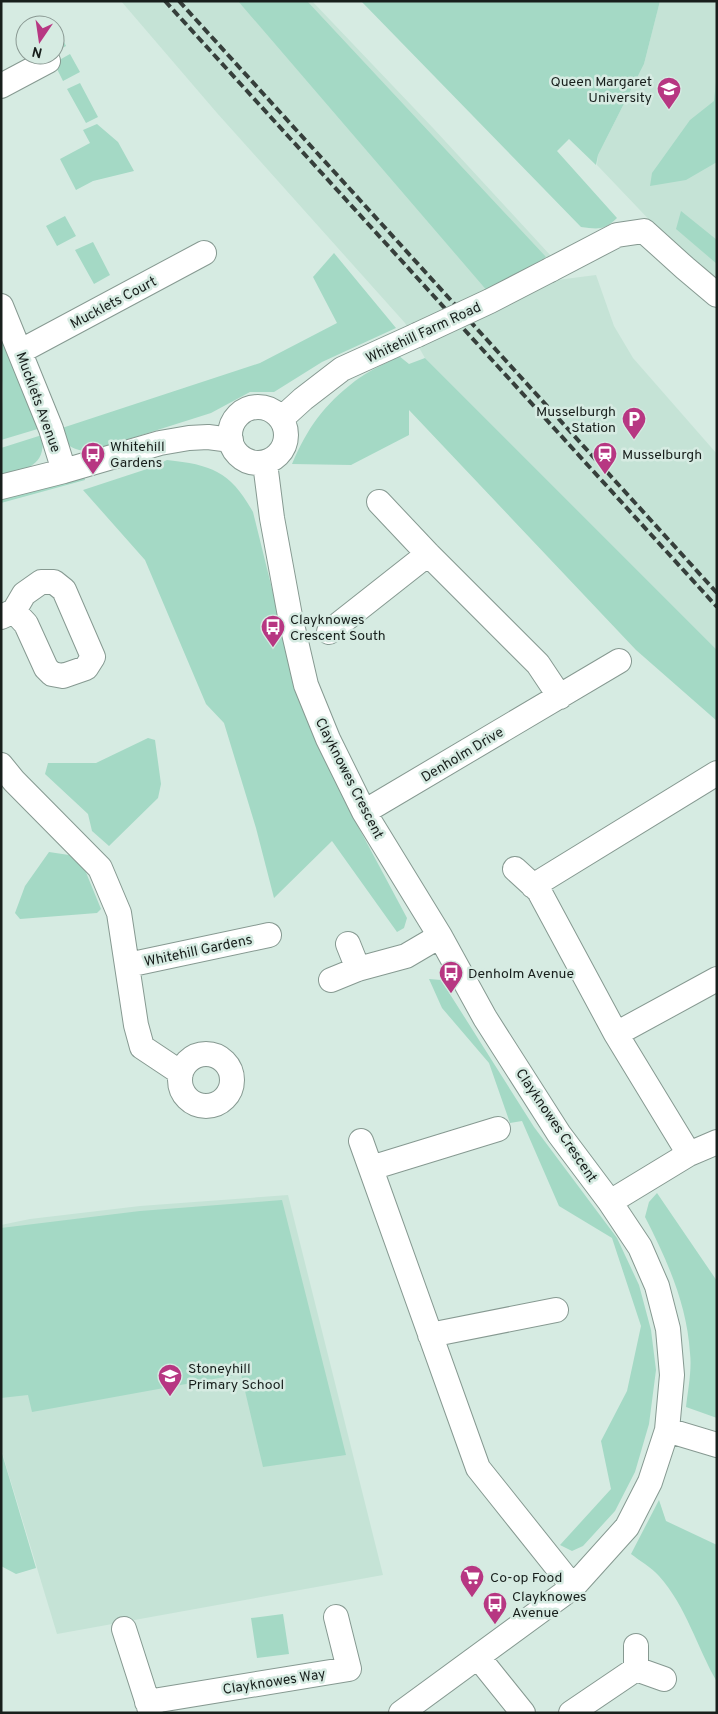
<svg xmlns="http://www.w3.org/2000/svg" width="718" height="1714" font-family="Overpass,sans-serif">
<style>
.built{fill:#c5e3d6}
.green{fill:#a4d9c5}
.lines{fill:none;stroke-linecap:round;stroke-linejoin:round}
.minor-casing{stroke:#869991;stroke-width:26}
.minor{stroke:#fff;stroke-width:24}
.rail{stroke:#363f3b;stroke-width:4;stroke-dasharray:8 4;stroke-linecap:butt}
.minor-bridge-casing{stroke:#869991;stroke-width:26;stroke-linecap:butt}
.minor-bridge{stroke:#fff;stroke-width:24}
.labels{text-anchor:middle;stroke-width:5;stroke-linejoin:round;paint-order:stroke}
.poi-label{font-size:14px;fill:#181f1c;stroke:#d6ebe2;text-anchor:start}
.street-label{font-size:14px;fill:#181f1c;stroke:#d6ebe2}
</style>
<rect width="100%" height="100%" fill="#d6ebe2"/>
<!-- built -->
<path class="built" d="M 121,1 L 312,1 L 433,128 L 551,256 L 489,293 L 557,280 L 596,275 L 614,326 L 633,358 L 717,454 L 717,650 L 425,358 L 405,323 L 217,113 Z
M 660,1 L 717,1 L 717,285 L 678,250 L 597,165 L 598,155 L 644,64 Z
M 288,1195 L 383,1575 L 57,1634 L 1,1449 L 1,1225 L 30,1219 L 140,1206 Z"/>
<!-- green -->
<path class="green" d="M 238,1 L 307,1 L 546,257 L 489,293 Z
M 361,1 L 660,1 L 644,64 L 598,155 L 596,165 L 569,139 L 557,151 L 617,218 C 604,231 597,229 581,227 Z
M 56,26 L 66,46 L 55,52 L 55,27 Z
M 70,54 L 80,72 L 63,81 L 54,63 Z
M 717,73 L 717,162 L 686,180 L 650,186 L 652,173 L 690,120 L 714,101 Z
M 80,83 L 98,117 L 86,123 L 67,89 Z
M 97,124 L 118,142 L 134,171 L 93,181 L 76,190 L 60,159 L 90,143 L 83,130 Z
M 681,211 L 717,240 L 717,264 L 676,229 Z
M 65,216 L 76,236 L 57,246 L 46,226 Z
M 93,242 L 110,275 L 94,284 L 75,250 Z
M 334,253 L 396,328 L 322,362 L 274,392 L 250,392 L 211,413 L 91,451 C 73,451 65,446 59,429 L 260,363 L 337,323 L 313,277 Z
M 1,325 L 41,428 L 1,440 C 1,429 4,380 1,375 Z
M 399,356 L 409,364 L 425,358 L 717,650 L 717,721 L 636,650 L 409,410 L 409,435 L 351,465 L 292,464 C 308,427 323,406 355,381 C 368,371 385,364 399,356 Z
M 42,435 C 47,466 26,470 1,476 L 1,448 Z
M 167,460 C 212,465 230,471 253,512 L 300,702 L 353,817 L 407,918 L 404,928 L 397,932 L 332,841 L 274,898 L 256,828 L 224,723 L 206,704 L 145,560 L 83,490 L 150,468 Z
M 84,475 L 85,480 L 1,503 L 1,497 Z
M 148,738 L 155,740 L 161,784 L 158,798 L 109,846 L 92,831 L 88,814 L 45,774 L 48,763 L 96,763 Z
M 49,852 L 69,855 L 85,870 L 101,909 L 97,913 L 20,919 L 15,913 L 25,886 Z
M 429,979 L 441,980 L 534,1127 L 617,1238 L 639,1285 L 651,1330 L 656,1370 L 649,1424 L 635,1472 L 615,1511 L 583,1546 L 572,1551 L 560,1545 L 611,1489 L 601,1441 L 627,1391 L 641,1326 L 612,1238 L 559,1206 L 522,1121 L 510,1123 L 489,1063 L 442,1008 Z
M 657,1193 L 717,1281 L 717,1418 L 686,1407 C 688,1389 692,1370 690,1353 C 687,1304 667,1260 645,1217 L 649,1202 Z
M 282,1200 L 346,1455 L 263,1467 L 241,1374 L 32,1412 L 28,1395 L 1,1398 L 1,1228 L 140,1211 Z
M 1,1450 L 36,1568 L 16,1574 L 1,1566 Z
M 659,1500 L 666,1521 L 717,1545 L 717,1682 C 697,1647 686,1606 659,1576 C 651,1567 640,1561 631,1554 Z
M 283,1614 L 289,1654 L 257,1658 L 251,1618 Z"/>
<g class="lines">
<defs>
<path id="minor" d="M 1,86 L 48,61
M 550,270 L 617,235 L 644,231 L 685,268 L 717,295
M 1,306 L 51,429 L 64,471
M 21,351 L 204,253
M230 435a28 28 0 1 1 56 0a28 28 0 1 1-56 0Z
M 281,419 L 303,399 L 342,369 L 417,335
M 265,463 L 272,518 L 290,616 L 306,685 L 328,739 L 364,812 L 440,936 L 485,1018 L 559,1134 L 610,1202 L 640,1247 L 657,1286 L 668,1329 L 672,1375 L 667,1430 L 650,1482 L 627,1527 L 573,1587 L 401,1713
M 1,487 L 64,471 L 160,443 L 189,438 L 208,437 L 231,440
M 379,502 L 428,554 L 538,664 L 560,697
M 1,617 L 14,611 L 24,594 L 41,582 L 54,582 L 64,590 L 93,657 L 86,668 L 63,676 L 52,674 L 46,668 L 26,624 L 14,611
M 329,632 L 428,554
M 1,765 L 14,781 L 100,868 L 119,913 L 136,1025 L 142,1047 L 181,1073
M 364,812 L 619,661
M 515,869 L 539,891 L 616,1034 L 689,1154
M 533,886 L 717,773
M 348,944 L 358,969
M 128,965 L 269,935
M 331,980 L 358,969 L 406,956 L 440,936
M 616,1034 L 717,979
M180 1080a26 26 0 1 1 52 0a26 26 0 1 1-52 0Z
M 361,1141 L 478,1468 L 573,1587
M 371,1168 L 498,1129
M 610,1202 L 689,1154 L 717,1142
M 430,1335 L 556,1310
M 667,1430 L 717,1445
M 124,1629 L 151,1713
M 636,1646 L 636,1669 L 664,1679
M 478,1657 L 523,1713
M 147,1702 L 349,1669 L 336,1617
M 571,1713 L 636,1669"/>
</defs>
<!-- minor casing -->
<use href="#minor" class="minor-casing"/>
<!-- minor -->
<use href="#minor" class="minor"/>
<!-- rail -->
<path class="rail" d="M 165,1 L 717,607
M 179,1 L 717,593"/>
<defs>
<path id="minor-bridge" d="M 417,335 L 490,301 L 550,270"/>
</defs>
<!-- minor-bridge casing -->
<use href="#minor-bridge" class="minor-bridge-casing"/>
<!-- minor-bridge -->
<use href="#minor-bridge" class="minor-bridge"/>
</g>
<!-- icons -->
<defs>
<symbol id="university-pin" viewBox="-11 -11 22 30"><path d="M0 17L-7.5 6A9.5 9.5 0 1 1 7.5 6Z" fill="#b73782" stroke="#d6ebe2"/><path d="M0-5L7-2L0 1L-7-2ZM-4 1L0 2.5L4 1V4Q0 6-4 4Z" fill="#fff"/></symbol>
<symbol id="parking-pin" viewBox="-11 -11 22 30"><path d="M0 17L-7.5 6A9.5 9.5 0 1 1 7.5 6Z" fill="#b73782" stroke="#d6ebe2"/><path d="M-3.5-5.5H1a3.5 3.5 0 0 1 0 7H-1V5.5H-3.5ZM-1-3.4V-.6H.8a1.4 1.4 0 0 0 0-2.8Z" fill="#fff"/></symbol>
<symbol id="bus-pin" viewBox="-11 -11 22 30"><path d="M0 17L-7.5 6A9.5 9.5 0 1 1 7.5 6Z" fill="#b73782" stroke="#d6ebe2"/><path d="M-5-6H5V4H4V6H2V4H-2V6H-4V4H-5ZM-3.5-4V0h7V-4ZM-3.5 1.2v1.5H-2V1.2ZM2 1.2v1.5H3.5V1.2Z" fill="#fff"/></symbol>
<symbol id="station-pin" viewBox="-11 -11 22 30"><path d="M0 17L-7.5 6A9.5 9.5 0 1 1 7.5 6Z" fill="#b73782" stroke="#d6ebe2"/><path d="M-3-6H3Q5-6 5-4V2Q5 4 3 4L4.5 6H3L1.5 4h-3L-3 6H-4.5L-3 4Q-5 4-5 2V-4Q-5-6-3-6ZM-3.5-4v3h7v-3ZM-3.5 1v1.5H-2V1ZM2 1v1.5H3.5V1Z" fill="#fff"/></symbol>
<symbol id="school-pin" viewBox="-11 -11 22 30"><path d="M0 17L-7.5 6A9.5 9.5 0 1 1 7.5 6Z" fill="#b73782" stroke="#d6ebe2"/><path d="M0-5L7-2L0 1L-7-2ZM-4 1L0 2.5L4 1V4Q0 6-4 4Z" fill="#fff"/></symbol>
<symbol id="supermarket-pin" viewBox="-11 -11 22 30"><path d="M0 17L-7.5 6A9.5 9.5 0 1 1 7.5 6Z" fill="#b73782" stroke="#d6ebe2"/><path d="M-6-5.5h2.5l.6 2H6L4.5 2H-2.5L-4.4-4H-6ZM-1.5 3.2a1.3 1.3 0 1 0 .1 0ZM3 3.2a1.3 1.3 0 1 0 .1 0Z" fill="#fff"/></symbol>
</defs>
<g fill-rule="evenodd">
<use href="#university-pin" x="655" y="75" width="28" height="38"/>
<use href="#parking-pin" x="620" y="405" width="28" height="38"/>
<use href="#bus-pin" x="79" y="440" width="28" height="38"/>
<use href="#station-pin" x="591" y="440" width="28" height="38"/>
<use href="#bus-pin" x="259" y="613" width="28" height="38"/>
<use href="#bus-pin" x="437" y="959" width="28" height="38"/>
<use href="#school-pin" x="156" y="1362" width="28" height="38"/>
<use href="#supermarket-pin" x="458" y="1563" width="28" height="38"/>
<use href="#bus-pin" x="481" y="1590" width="28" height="38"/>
</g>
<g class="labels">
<!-- poi labels -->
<g class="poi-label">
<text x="652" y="86" text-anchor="end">Queen Margaret<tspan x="652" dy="16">University</tspan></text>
<text x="616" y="416" text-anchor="end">Musselburgh<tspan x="616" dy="16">Station</tspan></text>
<text x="110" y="451">Whitehill<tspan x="110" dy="16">Gardens</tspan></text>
<text x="622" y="459">Musselburgh</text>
<text x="290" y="624">Clayknowes<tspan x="290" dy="16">Crescent South</tspan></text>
<text x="468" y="978">Denholm Avenue</text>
<text x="188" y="1373">Stoneyhill<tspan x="188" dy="16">Primary School</tspan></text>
<text x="490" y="1582">Co-op Food</text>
<text x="512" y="1601">Clayknowes<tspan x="512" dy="16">Avenue</tspan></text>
</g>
<!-- street labels -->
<g class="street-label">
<text transform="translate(113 302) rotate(-28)" y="5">Mucklets Court</text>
<text transform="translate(423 332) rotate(-25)" y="5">Whitehill Farm Road</text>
<text transform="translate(39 402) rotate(70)" y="5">Mucklets Avenue</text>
<text transform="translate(462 754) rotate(-31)" y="5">Denholm Drive</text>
<text transform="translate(350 778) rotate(63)" y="5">Clayknowes Crescent</text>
<text transform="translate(198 950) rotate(-12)" y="5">Whitehill Gardens</text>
<text transform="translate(557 1125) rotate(56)" y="5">Clayknowes Crescent</text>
<text transform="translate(274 1681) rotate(-9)" y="5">Clayknowes Way</text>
</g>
</g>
<!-- border -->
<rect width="718" height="1714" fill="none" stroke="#181f1c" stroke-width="5"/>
<!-- north arrow -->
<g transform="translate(40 40) rotate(193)"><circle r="24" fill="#d6ebe2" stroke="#8a9993"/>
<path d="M0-4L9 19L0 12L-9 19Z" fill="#b73782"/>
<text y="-8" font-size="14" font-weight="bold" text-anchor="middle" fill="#181f1c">N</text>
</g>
</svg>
